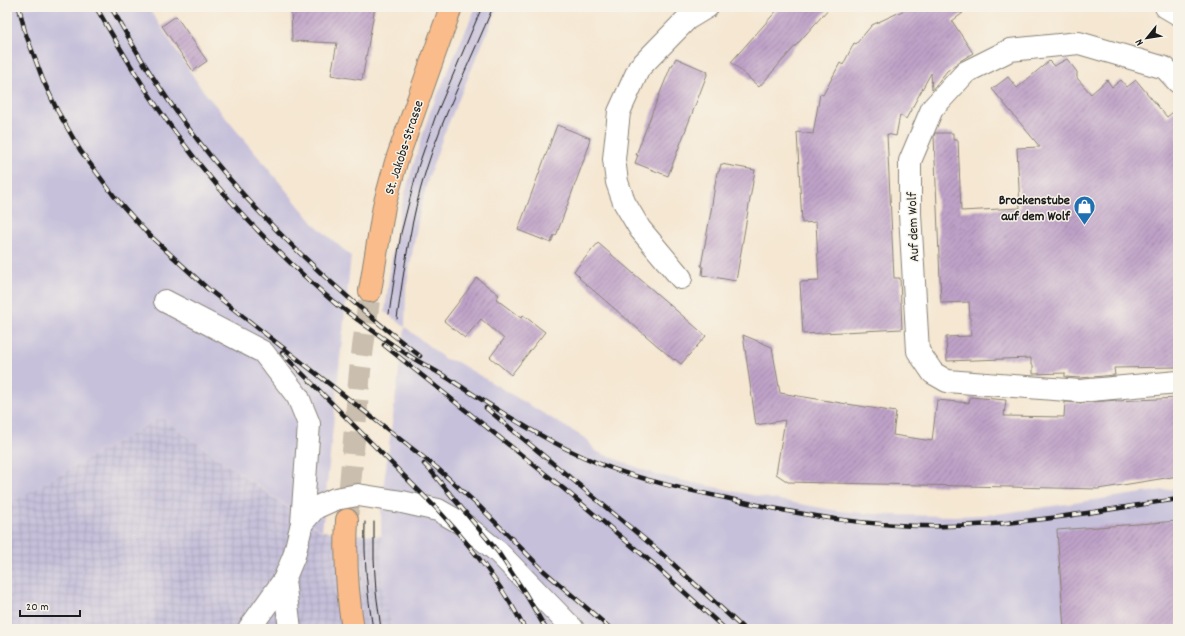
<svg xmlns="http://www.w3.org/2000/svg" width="1185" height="636" font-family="Dekko,sans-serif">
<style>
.industrial{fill:url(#industrial-grid)}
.railway{fill:#c6c0da}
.building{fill:url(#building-hatch)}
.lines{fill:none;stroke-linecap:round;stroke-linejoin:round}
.major-tunnel{stroke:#cabeae;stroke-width:22;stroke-dasharray:22 11;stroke-linecap:butt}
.minor-casing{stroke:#888277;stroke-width:24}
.major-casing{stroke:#888277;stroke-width:24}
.minor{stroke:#fff;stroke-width:22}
.major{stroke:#f9bc8a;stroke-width:22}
.tram{stroke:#1c1c1c;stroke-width:1}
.rail-casing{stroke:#1c1c1c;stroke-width:4.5}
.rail{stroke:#f7f3e8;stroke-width:3;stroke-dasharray:9;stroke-linecap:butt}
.labels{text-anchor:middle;stroke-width:3;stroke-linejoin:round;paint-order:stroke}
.street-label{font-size:14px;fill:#1c1c1c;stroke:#f7f3e8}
.poi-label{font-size:14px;font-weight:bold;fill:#1c1c1c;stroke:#f7f3e8;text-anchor:end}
</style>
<defs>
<pattern id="industrial-grid" width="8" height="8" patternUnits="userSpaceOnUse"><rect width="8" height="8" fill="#c6c0da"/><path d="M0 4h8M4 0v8" fill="none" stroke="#aaa4ba"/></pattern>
<pattern id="building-hatch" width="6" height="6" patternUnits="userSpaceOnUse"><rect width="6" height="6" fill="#bfa2c8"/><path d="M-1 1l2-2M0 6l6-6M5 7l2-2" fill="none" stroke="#9a83a2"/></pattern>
</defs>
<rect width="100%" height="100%" fill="#f7f3e8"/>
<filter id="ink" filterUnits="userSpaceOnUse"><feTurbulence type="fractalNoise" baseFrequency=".025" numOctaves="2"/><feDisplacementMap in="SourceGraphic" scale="8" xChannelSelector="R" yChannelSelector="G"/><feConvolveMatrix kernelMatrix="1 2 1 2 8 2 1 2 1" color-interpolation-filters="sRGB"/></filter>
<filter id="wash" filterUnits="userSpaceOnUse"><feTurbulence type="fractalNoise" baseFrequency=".012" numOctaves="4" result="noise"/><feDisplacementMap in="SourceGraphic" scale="16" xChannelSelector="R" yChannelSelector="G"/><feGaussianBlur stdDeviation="0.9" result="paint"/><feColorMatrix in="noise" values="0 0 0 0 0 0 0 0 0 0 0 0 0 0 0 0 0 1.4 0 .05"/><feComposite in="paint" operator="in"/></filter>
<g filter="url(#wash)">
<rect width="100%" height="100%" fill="#f5e7d2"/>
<!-- industrial -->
<path class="industrial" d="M 161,417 L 321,531 L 382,536 L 382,581 L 393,629 L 7,629 L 7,504 Z"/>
<!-- railway -->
<path class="railway" d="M 7,7 L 148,7 L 201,88 L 314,224 L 351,256 L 322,531 L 161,417 L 7,504 Z
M 476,7 L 498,7 L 444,134 L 428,179 L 420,210 L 406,288 L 405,327 L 445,359 L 457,362 L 588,440 L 595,451 L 657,475 L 757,496 L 838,511 L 887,515 L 960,516 L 997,514 L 1178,488 L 1178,629 L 393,629 L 382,581 L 381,504 L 405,327 L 385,312 L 391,263 L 400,212 L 412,169 L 430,112 Z"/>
<g id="blocks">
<!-- building -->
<path class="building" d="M 291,7 L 375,7 L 362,80 L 331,75 L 337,43 L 292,41 Z
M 780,7 L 830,7 L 759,87 L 731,62 Z
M 911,7 L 925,7 L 963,13 L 952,21 L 973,53 L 960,61 L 947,71 L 932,90 L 931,73 L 906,119 L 900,115 L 896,136 L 887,134 L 894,278 L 900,278 L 902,329 L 803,334 L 800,282 L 819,281 L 816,222 L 802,223 L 797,132 L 813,134 L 820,94 L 823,95 L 840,63 L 843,65 L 854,43 L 856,44 L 872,25 Z
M 176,16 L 207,61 L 193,71 L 162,26 Z
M 676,58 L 708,72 L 668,176 L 635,163 L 638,155 L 636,155 L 652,113 L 671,66 L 672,66 Z
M 1067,59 L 1077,72 L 1077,78 L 1091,94 L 1107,80 L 1112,87 L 1121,80 L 1127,87 L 1136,80 L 1167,117 L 1178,108 L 1178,367 L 1114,368 L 1115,375 L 1080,378 L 1065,377 L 1065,373 L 1033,374 L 1033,365 L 1031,365 L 1031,358 L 947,361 L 946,337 L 971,336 L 969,302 L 941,303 L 934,136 L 935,133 L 953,133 L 953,140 L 958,140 L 961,211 L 1020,208 L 1017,148 L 1040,147 L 992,89 L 1008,77 L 1017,88 L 1049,61 L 1054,66 Z
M 557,125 L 590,138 L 588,146 L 589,146 L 556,236 L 554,235 L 551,243 L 518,230 Z
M 721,164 L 755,170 L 736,281 L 702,275 L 703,267 L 701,266 L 711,211 L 717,172 L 719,172 Z
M 598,243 L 706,336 L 681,364 L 675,359 L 674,360 L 579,278 L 580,277 L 574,271 Z
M 477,278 L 499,295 L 496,299 L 521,318 L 523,315 L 545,332 L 511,375 L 490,357 L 504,339 L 481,319 L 465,338 L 444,321 Z
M 743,335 L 772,347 L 780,393 L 896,412 L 893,435 L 932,441 L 937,400 L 969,403 L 970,397 L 1006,400 L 1004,416 L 1064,417 L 1065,402 L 1081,403 L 1116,400 L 1116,401 L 1178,398 L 1178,476 L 1098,489 L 788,482 L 776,474 L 785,420 L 756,425 Z
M 1178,521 L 1178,629 L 1064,629 L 1057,530 Z"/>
</g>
</g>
<g filter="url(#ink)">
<use href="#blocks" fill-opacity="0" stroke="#888277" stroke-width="1"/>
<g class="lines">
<!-- major-tunnel -->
<path class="major-tunnel" d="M 347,520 L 360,371 L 370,291"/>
<defs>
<path id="minor" d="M 1166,7 L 1178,14
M 1178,82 L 1165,68 L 1079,43 L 1010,50 L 966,72 L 932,109 L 910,161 L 910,214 L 918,351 L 933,373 L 947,381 L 1080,391 L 1178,382
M 681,278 L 640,229 L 624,202 L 617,182 L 614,159 L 619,112 L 639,68 L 687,19 L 707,7
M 165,301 L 263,352 L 298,397 L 309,424 L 302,523
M 284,580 L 290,629
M 249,629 L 284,580 L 294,556 L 302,523 L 315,508 L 335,499 L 358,495 L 402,502 L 438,510 L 466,526 L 498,552 L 573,629"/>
<path id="major" d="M 370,291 L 384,206 L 396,162 L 451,7
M 347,520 C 345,557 347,593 353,629"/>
</defs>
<!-- minor casing -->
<use href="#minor" class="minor-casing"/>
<!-- major casing -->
<use href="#major" class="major-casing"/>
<!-- minor -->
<use href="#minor" class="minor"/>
<!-- major -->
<use href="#major" class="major"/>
<!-- tram -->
<path class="tram" d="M 389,314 L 401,233 L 418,167 L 436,115 L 482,7
M 397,319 C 404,269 411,218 426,170 C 443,115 471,60 493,7
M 365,522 C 364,559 367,593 373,629
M 374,522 L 374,559 L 376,592 L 381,629"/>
<defs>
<path id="rail" d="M 19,7 L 25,32 L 43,80 L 57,110 L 80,150 L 114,196 L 146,232 L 208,289 L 437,468 L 481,508 L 544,571 L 611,629
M 96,7 C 122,52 149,98 181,140 C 225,200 281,257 337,305
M 111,7 C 122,26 133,46 145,65 C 216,178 314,275 420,356
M 334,302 C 359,321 385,340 411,357 C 426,366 440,373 454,382 C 501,412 548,443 600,464 C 641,480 683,489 726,498 C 800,515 873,528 949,526 C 1026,525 1102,510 1178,499
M 384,345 L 564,489 L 650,561 L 725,629
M 282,353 L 438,510 C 472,548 501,583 525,629
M 486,408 L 660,552 L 744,629
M 424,464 L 431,471 L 498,552 L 525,593 L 546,629"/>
</defs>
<!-- rail casing -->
<use href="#rail" class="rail-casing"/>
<!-- rail -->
<use href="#rail" class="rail"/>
</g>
</g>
<!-- icons -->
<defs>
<symbol id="shop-pin" viewBox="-11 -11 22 30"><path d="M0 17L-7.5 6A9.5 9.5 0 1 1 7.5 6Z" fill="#1f6fb2" stroke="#f7f3e8"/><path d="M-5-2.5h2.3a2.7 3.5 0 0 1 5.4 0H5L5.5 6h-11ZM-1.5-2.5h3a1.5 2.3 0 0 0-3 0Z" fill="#fff"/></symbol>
</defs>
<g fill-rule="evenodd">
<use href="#shop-pin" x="1072" y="194" width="25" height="34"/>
</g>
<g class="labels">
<!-- street labels -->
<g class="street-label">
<text transform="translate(403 147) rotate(-72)" y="5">St. Jakobs-Strasse</text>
<text transform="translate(912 227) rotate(-92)" y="5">Auf dem Wolf</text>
</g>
<!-- poi labels -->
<g class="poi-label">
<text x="1070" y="204">Brockenstube<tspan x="1070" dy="16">auf dem Wolf</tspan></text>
</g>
</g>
<!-- margin -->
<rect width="1185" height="636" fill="none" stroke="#f7f3e8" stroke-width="24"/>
<!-- north arrow -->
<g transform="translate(1147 38) rotate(240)" stroke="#f7f3e8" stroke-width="3" paint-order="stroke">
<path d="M0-3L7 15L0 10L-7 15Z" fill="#1c1c1c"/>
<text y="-6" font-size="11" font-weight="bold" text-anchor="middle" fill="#1c1c1c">N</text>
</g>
<!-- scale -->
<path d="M20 610v6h60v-6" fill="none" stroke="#1c1c1c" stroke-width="2"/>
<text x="26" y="610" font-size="12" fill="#1c1c1c" stroke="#f7f3e8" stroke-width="3" paint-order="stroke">20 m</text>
</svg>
